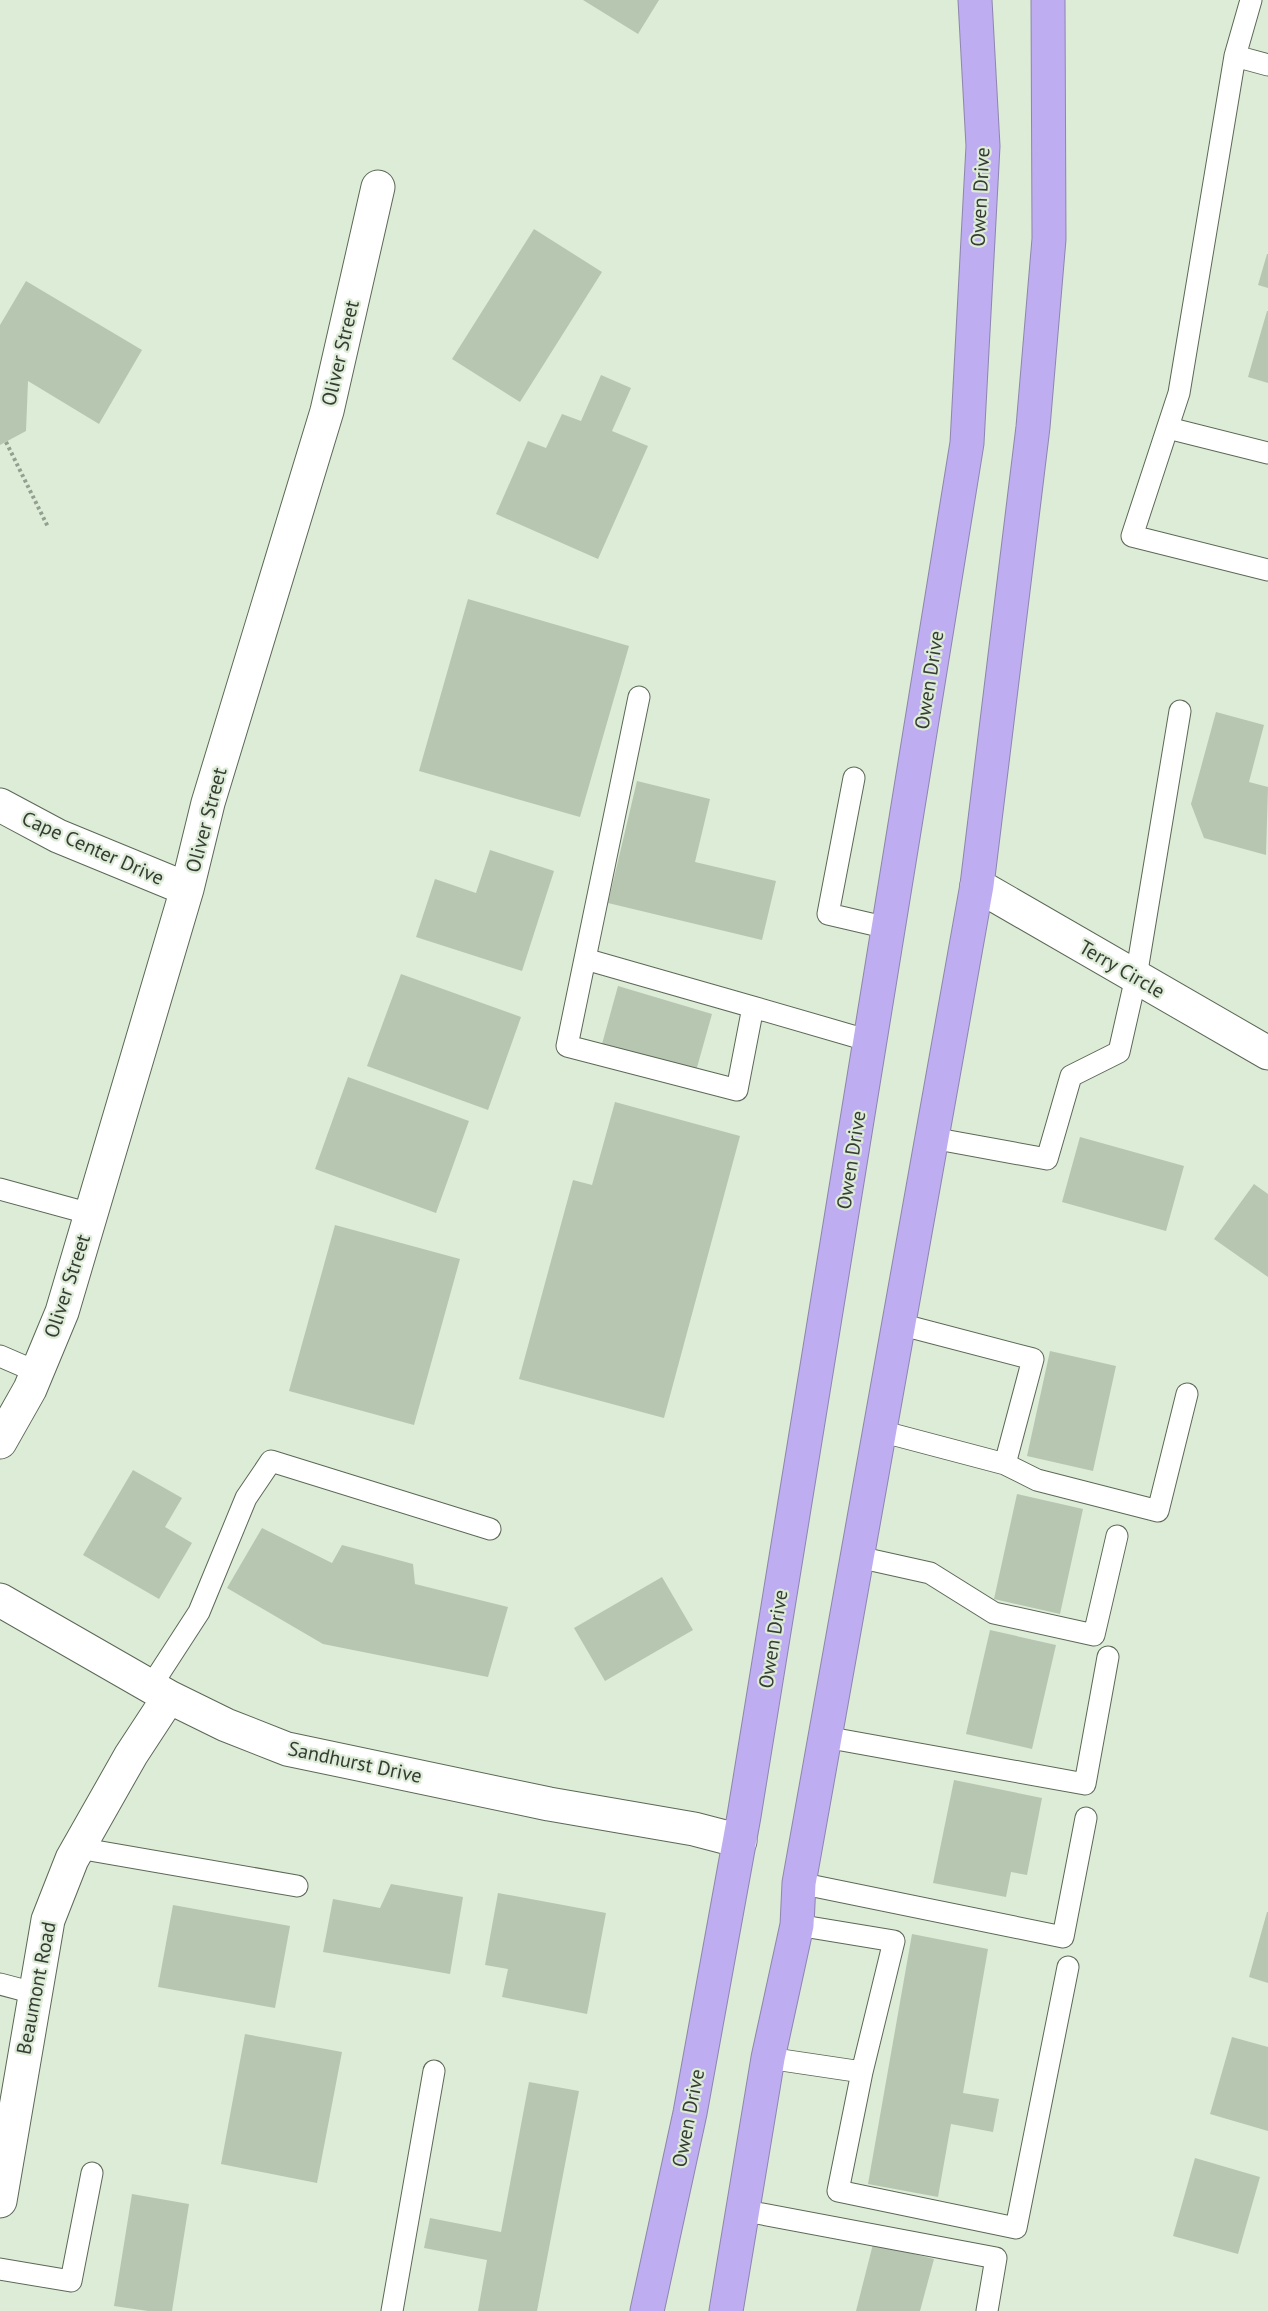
<svg xmlns="http://www.w3.org/2000/svg" width="1268" height="2311" font-family="'PT Sans',sans-serif">
<style>
.building{fill:#b7c6b1}
.lines{fill:none;stroke-linecap:round;stroke-linejoin:round}
.lane-casing{stroke:#5b6856;stroke-width:23}
.street-casing{stroke:#5b6856;stroke-width:35}
.highway-casing{stroke:#8e85ae;stroke-width:35}
.path{stroke:#939f8f;stroke-width:4;stroke-dasharray:3 3;stroke-linecap:butt}
.lane{stroke:#fff;stroke-width:21}
.street{stroke:#fff;stroke-width:33}
.highway{stroke:#beadf0;stroke-width:33}
.labels{text-anchor:middle;stroke-width:4.5;stroke-linejoin:round;paint-order:stroke}
.street-label{font-size:20px;fill:#363c34;stroke:#dcecd6}
</style>
<rect width="100%" height="100%" fill="#dcecd6"/>
<!-- building -->
<path class="building" d="M 583,0 L 659,0 L 638,34 Z
M 534,229 L 602,272 L 520,402 L 452,359 Z
M 1267,254 L 1268,254 L 1268,288 L 1258,285 Z
M 26,281 L 142,350 L 99,424 L 28,381 L 26,431 L 0,445 L 0,325 Z
M 1267,311 L 1268,311 L 1268,383 L 1248,377 Z
M 601,375 L 631,388 L 612,431 L 648,446 L 598,559 L 496,514 L 528,441 L 546,448 L 562,414 L 581,421 Z
M 468,599 L 629,646 L 580,817 L 419,771 Z
M 1216,712 L 1264,725 L 1249,782 L 1268,787 L 1266,855 L 1204,838 L 1191,804 Z
M 637,781 L 710,799 L 695,862 L 776,881 L 762,940 L 608,903 Z
M 490,850 L 554,871 L 522,971 L 416,937 L 435,879 L 476,893 Z
M 401,974 L 521,1017 L 488,1110 L 367,1066 Z
M 618,986 L 712,1014 L 696,1071 L 602,1044 Z
M 348,1077 L 469,1121 L 436,1213 L 315,1169 Z
M 615,1102 L 740,1136 L 664,1418 L 519,1379 L 573,1180 L 592,1185 Z
M 1080,1137 L 1184,1166 L 1166,1231 L 1062,1202 Z
M 1254,1184 L 1268,1194 L 1268,1277 L 1214,1239 Z
M 335,1225 L 460,1259 L 414,1425 L 289,1391 Z
M 1050,1351 L 1116,1366 L 1093,1471 L 1027,1456 Z
M 133,1470 L 182,1498 L 165,1527 L 192,1543 L 159,1599 L 83,1555 Z
M 1017,1494 L 1083,1509 L 1060,1614 L 994,1599 Z
M 262,1528 L 332,1563 L 342,1545 L 413,1564 L 415,1584 L 508,1607 L 488,1677 L 323,1644 L 227,1588 Z
M 662,1577 L 693,1630 L 605,1681 L 574,1628 Z
M 990,1630 L 1056,1645 L 1032,1749 L 966,1734 Z
M 954,1780 L 1042,1798 L 1027,1875 L 1011,1872 L 1006,1897 L 933,1883 Z
M 391,1884 L 463,1897 L 450,1974 L 323,1952 L 333,1899 L 380,1908 Z
M 498,1893 L 606,1913 L 587,2014 L 502,1997 L 508,1969 L 485,1965 Z
M 173,1905 L 290,1926 L 275,2008 L 158,1987 Z
M 1267,1912 L 1268,1912 L 1268,1983 L 1249,1977 Z
M 912,1934 L 988,1949 L 963,2093 L 999,2099 L 993,2132 L 951,2124 L 938,2197 L 868,2184 Z
M 245,2034 L 342,2052 L 317,2183 L 221,2164 Z
M 1232,2037 L 1268,2047 L 1268,2131 L 1210,2114 Z
M 529,2082 L 579,2091 L 537,2311 L 478,2311 L 487,2260 L 424,2248 L 430,2218 L 501,2232 Z
M 1195,2158 L 1260,2177 L 1238,2254 L 1173,2236 Z
M 132,2194 L 189,2204 L 172,2311 L 148,2311 L 114,2306 Z
M 873,2244 L 934,2259 L 920,2311 L 856,2311 Z"/>
<g class="lines">
<defs>
<path id="lane" d="M 1251,0 L 1235,56 L 1179,393 L 1132,536 L 1268,570
M 1235,56 L 1268,65
M 1168,428 L 1268,453
M 639,697 L 567,1046 L 737,1090 L 753,1007 L 870,1041
M 854,778 L 828,914 L 888,928
M 585,959 L 753,1007
M 932,1138 L 1047,1159 L 1071,1076 L 1119,1052 L 1136,977 L 1180,711
M 0,1189 L 91,1214
M 0,1356 L 37,1372
M 880,1431 L 1005,1464 L 1033,1359 L 899,1324
M 1005,1464 L 1037,1480 L 1158,1511 L 1187,1394
M 858,1557 L 930,1573 L 994,1613 L 1094,1635 L 1117,1536
M 151,1686 L 199,1612 L 246,1498 L 271,1461 L 490,1529
M 825,1737 L 1085,1784 L 1108,1657
M 78,1848 L 297,1886
M 799,1883 L 1063,1937 L 1086,1818
M 797,1925 L 894,1941 L 862,2072 L 838,2191 L 1016,2228 L 1068,1967
M 0,1984 L 34,1993
M 768,2058 L 862,2072
M 741,2210 L 996,2258 L 987,2311
M 0,2269 L 71,2281 L 92,2173
M 392,2311 L 434,2071"/>
<path id="street" d="M 0,805 L 58,836 L 187,889
M 977,885 L 1268,1053
M 0,1442 L 30,1389 L 62,1312 L 187,889 L 208,803 L 327,411 L 378,187
M 0,1600 L 169,1697 L 226,1725 L 287,1749 L 549,1804 L 694,1829 L 740,1841
M 0,2201 L 48,1920 L 72,1859 L 131,1755 L 169,1697"/>
<path id="highway" d="M 647,2311 L 690,2113 L 744,1816 L 967,443 L 983,146 L 975,0
M 726,2311 L 768,2058 L 797,1925 L 799,1883 L 977,885 L 1033,427 L 1049,239 L 1048,0"/>
</defs>
<!-- lane casing -->
<use href="#lane" class="lane-casing"/>
<!-- street casing -->
<use href="#street" class="street-casing"/>
<!-- highway casing -->
<use href="#highway" class="highway-casing"/>
<!-- path -->
<path class="path" d="M 6,442 L 48,527"/>
<!-- lane -->
<use href="#lane" class="lane"/>
<!-- street -->
<use href="#street" class="street"/>
<!-- highway -->
<use href="#highway" class="highway"/>
</g>
<g class="labels">
<!-- street labels -->
<g class="street-label">
<text transform="translate(980 197) rotate(-87)" y="7">Owen Drive</text>
<text transform="translate(340 353) rotate(-77)" y="7">Oliver Street</text>
<text transform="translate(929 680) rotate(-81)" y="7">Owen Drive</text>
<text transform="translate(206 820) rotate(-75)" y="7">Oliver Street</text>
<text transform="translate(93 848) rotate(24)" y="7">Cape Center Drive</text>
<text transform="translate(1122 969) rotate(30)" y="7">Terry Circle</text>
<text transform="translate(851 1160) rotate(-81)" y="7">Owen Drive</text>
<text transform="translate(67 1286) rotate(-72)" y="7">Oliver Street</text>
<text transform="translate(773 1639) rotate(-81)" y="7">Owen Drive</text>
<text transform="translate(355 1762) rotate(12)" y="7">Sandhurst Drive</text>
<text transform="translate(36 1988) rotate(-79)" y="7">Beaumont Road</text>
<text transform="translate(688 2118) rotate(-79)" y="7">Owen Drive</text>
</g>
</g>
</svg>
